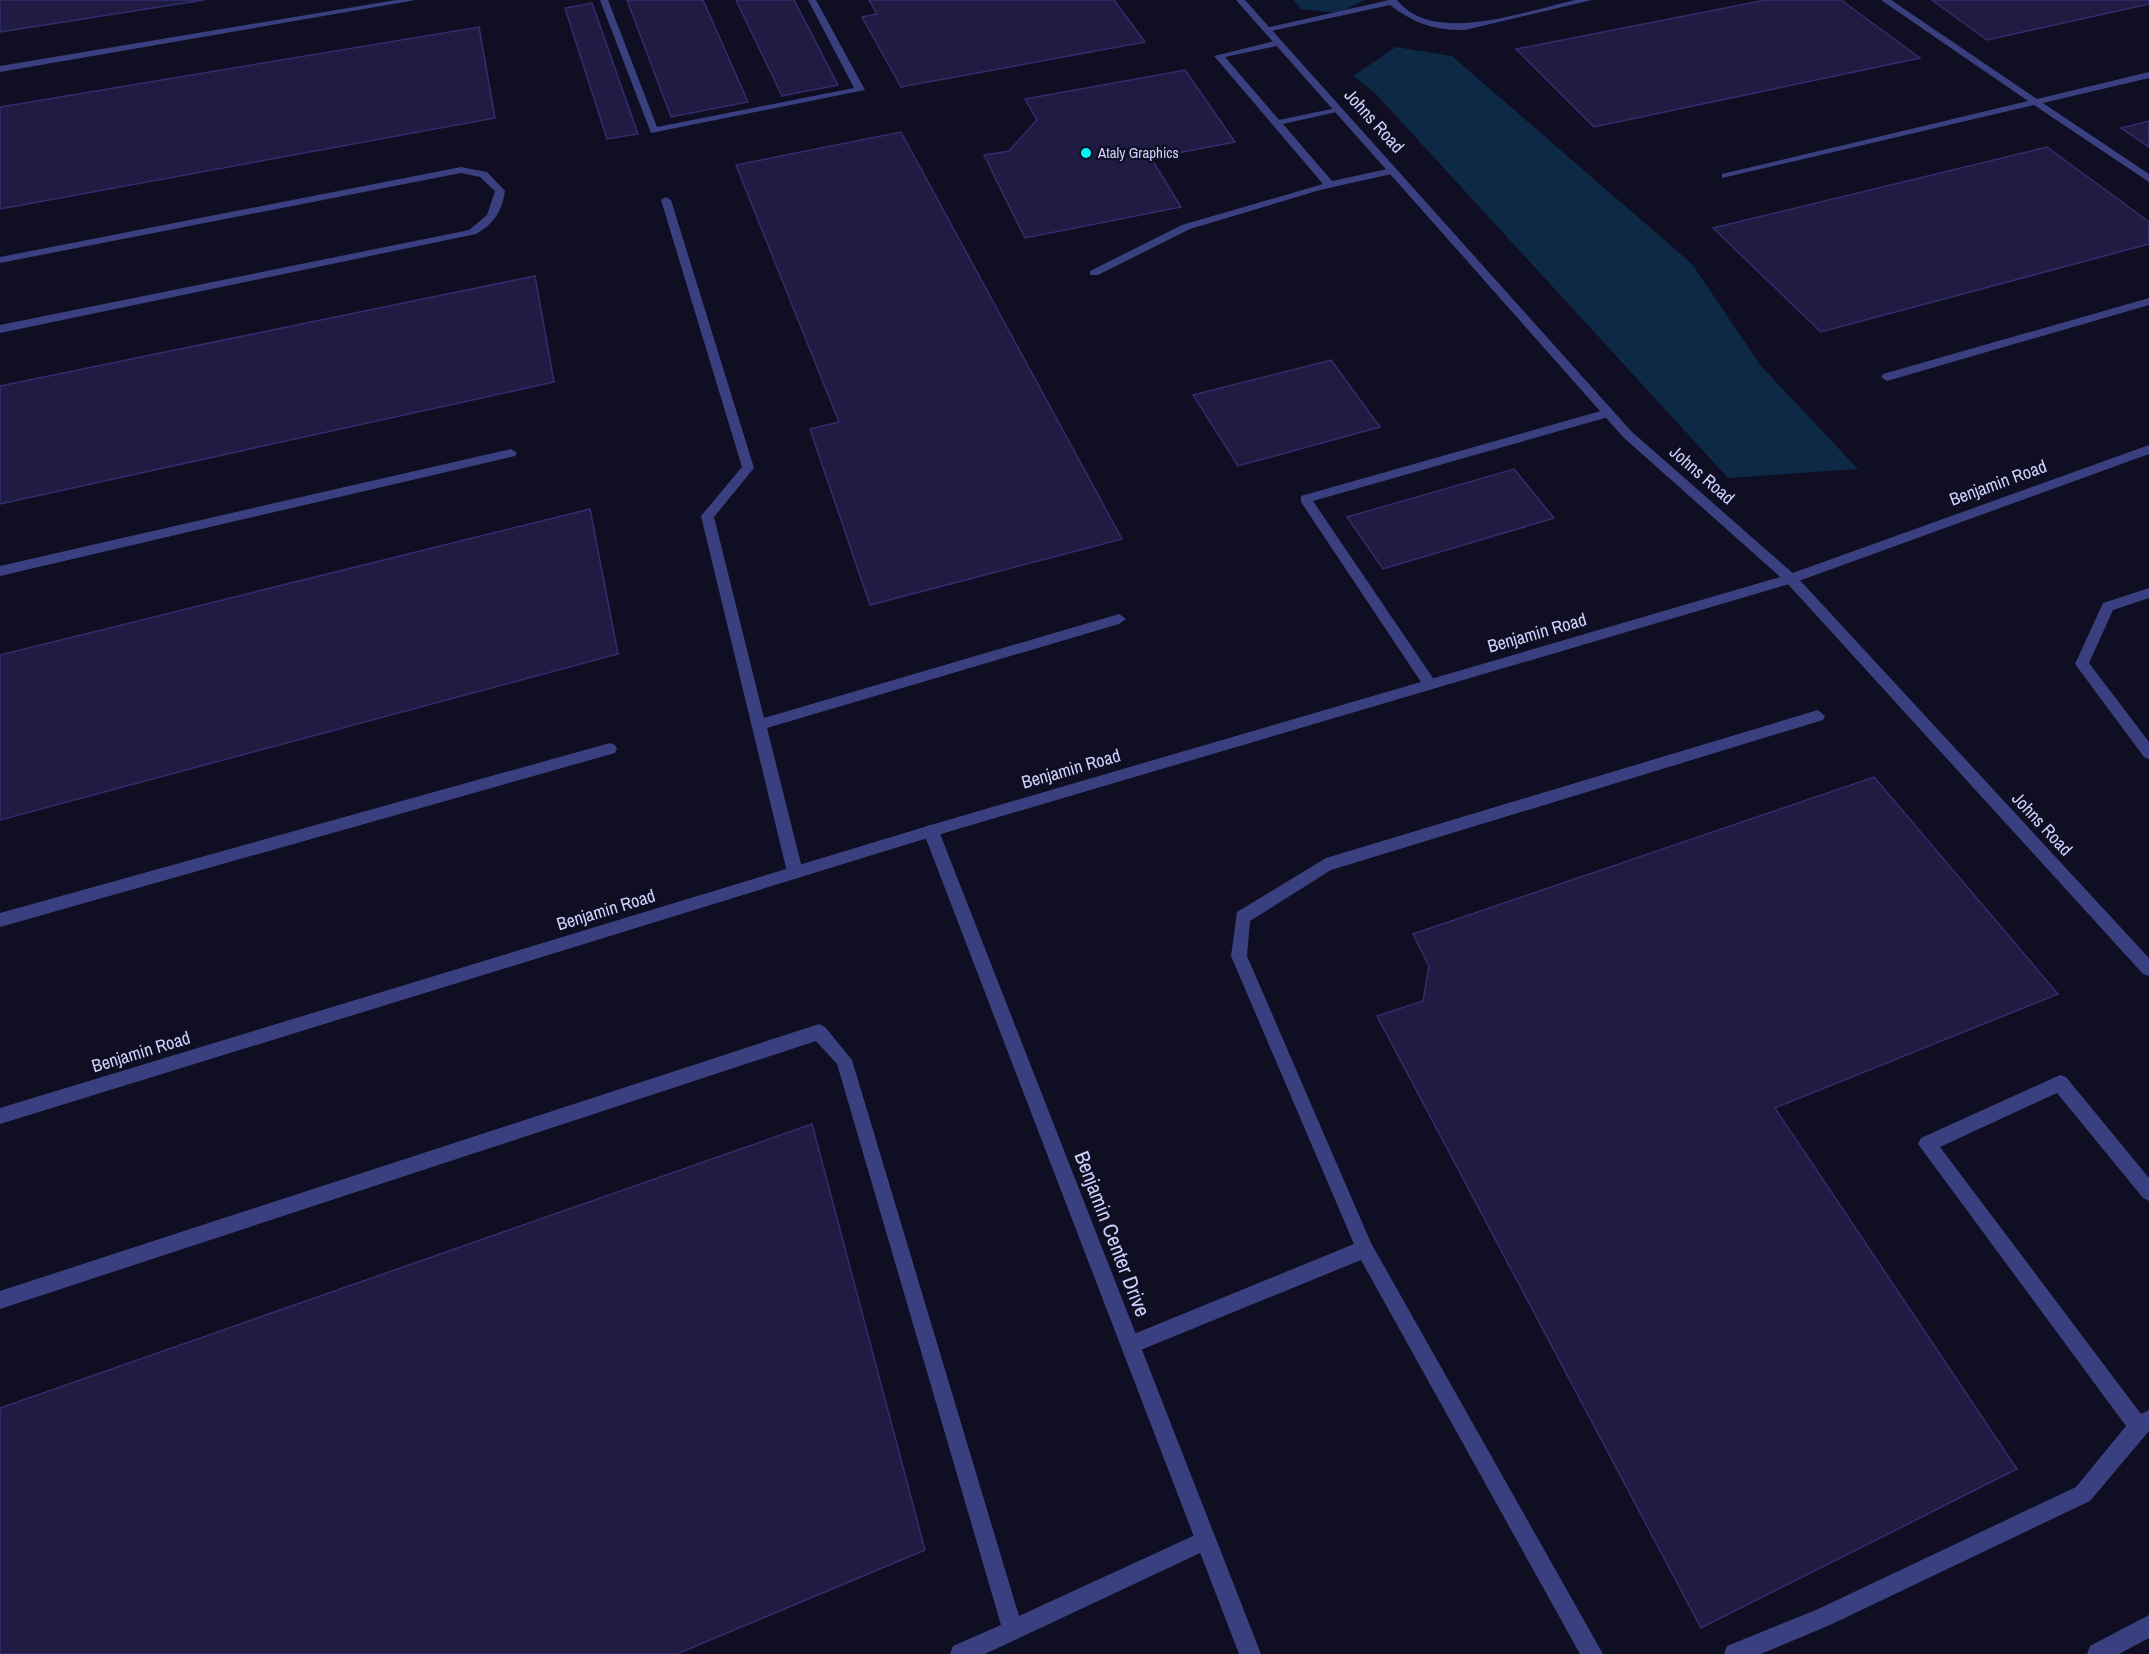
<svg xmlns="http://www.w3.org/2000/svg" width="2149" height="1654" font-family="'Archivo Narrow',sans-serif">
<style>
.water{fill:#0e2946}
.building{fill:#1f1b42;stroke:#332d6d;stroke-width:1.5}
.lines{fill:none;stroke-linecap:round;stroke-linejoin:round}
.service{fill:#3a3f7f;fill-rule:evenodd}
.minor{fill:#3a3f7f;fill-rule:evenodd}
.tertiary{fill:#3a3f7f;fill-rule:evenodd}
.poi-dot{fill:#06f3f3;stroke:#0f0e22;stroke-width:2}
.labels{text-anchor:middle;stroke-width:4.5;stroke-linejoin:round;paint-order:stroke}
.far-poi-label{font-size:15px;fill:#d0d0fe;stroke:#0f0e22;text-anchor:start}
.street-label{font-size:18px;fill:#d0d0fe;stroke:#0f0e22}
.near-street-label{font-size:21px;fill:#d0d0fe;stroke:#0f0e22}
</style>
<rect width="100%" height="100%" fill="#0f0e22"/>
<!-- water -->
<path class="water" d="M 1293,0 L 1365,0 L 1338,13 L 1301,9 Z
M 1396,47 L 1452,56 L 1692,264 L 1761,366 L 1858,469 L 1728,478 L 1375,93 L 1353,76 Z"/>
<!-- building -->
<path class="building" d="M 0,0 L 204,0 L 0,32 Z
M 627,0 L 703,0 L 748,102 L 671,117 Z
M 736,0 L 794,0 L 838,85 L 782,96 Z
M 869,0 L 1114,0 L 1145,42 L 901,87 L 862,17 L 877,14 Z
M 1766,0 L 1841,0 L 1920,58 L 1594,127 L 1516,49 Z
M 1932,0 L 2149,0 L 2149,4 L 1987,40 Z
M 592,3 L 638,134 L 607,139 L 565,8 Z
M 479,27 L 495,118 L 0,209 L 0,107 Z
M 1185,70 L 1235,142 L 1151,158 L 1181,207 L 1025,238 L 984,155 L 1009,151 L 1037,120 L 1025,99 Z
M 2149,121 L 2149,147 L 2121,128 Z
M 901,132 L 1122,539 L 870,605 L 810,429 L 839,422 L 736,165 Z
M 2047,147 L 2149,222 L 2149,244 L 1821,332 L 1713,228 Z
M 535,276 L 554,382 L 0,504 L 0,386 Z
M 1331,360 L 1380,427 L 1238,466 L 1193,395 Z
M 1514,469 L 1554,518 L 1383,569 L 1347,517 Z
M 590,509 L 618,654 L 0,820 L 0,655 Z
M 1874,777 L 2058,994 L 1775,1108 L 2017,1469 L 1701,1628 L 1377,1016 L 1423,1001 L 1429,966 L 1413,934 Z
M 812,1124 L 925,1550 L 677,1654 L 0,1654 L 0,1408 Z"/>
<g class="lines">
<!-- service -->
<path class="service" d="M 396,0 L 416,0 L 0,72 L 0,66 Z
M 600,0 L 608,0 L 657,127 L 854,88 L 808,0 L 816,0 L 865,90 L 651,133 Z
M 1389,0 L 1397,0 C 1400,4 1405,8 1410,12 C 1453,39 1529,10 1576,0 L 1592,0 L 1465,30 C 1436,31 1413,23 1390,5 L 1266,32 L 1261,29 Z
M 1881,0 L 1891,0 L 2037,99 L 2149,72 L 2149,78 L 2043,103 L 2149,174 L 2149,182 L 2034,105 L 1722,178 L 1722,174 L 2028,101 Z
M 1279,40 L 1284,43 L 1282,45 L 1225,57 L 1279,120 L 1341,107 L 1341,111 L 1283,124 L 1332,181 L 1392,168 L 1397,171 L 1396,173 L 1320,190 L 1190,229 L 1098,275 L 1090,275 L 1090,271 L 1182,225 L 1323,184 L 1214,56 Z
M 461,167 L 487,172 L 505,191 C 502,211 494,224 476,234 L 0,333 L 0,325 L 469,230 L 487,215 L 495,191 L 480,177 L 461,173 L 0,263 L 0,257 Z
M 666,197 L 671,200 L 754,468 L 714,517 L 764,718 L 1119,614 L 1126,619 L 1119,624 L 767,728 L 803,872 L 800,877 L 795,879 L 790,877 L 787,872 L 701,516 L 742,467 L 661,200 Z
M 2149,298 L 2149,305 L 1887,381 L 1881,377 L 1883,374 Z
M 1608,409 L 1612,410 L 1612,416 L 1313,501 L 1437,684 L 1430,689 L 1425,688 L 1301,502 L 1301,496 Z
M 511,449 L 517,453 L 515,456 L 0,576 L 0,566 Z
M 2149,588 L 2149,598 L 2113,610 L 2089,663 L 2149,742 L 2149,759 L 2144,757 L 2075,664 L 2103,603 Z
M 1818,710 L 1825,716 L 1823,720 L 1331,870 L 1250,921 L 1247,956 L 1371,1243 L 1603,1654 L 1580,1654 L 1361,1260 L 1131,1354 L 1124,1352 L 1122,1345 L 1124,1338 L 1354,1244 L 1231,956 L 1237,912 L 1326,858 Z
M 610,743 L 615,745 L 617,749 L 615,753 L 0,927 L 0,913 Z
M 819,1024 L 825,1027 L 852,1060 L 1019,1616 L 1206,1530 L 1213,1533 L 1216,1540 L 1213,1547 L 985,1654 L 950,1654 L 953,1646 L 1001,1625 L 837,1064 L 816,1041 L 0,1309 L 0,1291 Z
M 2060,1075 L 2066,1077 L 2149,1178 L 2149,1201 L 2143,1198 L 2057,1093 L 1940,1147 L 2141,1414 L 2149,1410 L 2149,1431 L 2090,1501 L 1830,1625 L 1761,1654 L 1724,1654 L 1727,1646 L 1816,1610 L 2076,1487 L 2126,1426 L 1918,1144 L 1921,1138 Z
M 2149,1615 L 2149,1638 L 2119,1654 L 2087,1654 L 2090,1646 Z"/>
<!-- minor -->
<path class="minor" d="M 1236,0 L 1245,0 L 1631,431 L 1796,576 L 2149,958 L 2149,976 L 2143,974 L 1786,582 L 1623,437 Z
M 931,825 L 936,826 L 939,831 L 1261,1654 L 1239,1654 L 923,831 L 926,826 Z"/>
<!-- tertiary -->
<path class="tertiary" d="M 2149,445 L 2149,454 L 1796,582 L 931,837 L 0,1124 L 0,1108 L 931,825 L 1787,575 Z"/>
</g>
<!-- markers -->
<circle class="poi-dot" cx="1086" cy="153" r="6"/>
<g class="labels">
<!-- far-poi labels -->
<g class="far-poi-label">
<text x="1098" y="158">Ataly Graphics</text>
</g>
<!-- street labels -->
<g class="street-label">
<text transform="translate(1374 121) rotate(48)" y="6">Johns Road</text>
<text transform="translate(1702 475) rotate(41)" y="6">Johns Road</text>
<text transform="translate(1998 483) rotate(-20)" y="6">Benjamin Road</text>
<text transform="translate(1537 633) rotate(-16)" y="6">Benjamin Road</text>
<text transform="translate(1071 769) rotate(-16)" y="6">Benjamin Road</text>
<text transform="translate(2042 824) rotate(47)" y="6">Johns Road</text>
<text transform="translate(606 910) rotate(-17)" y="6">Benjamin Road</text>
<text transform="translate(141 1052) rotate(-17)" y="6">Benjamin Road</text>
</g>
<!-- near-street labels -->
<g class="near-street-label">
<text transform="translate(1112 1234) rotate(69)" y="7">Benjamin Center Drive</text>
</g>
</g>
</svg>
